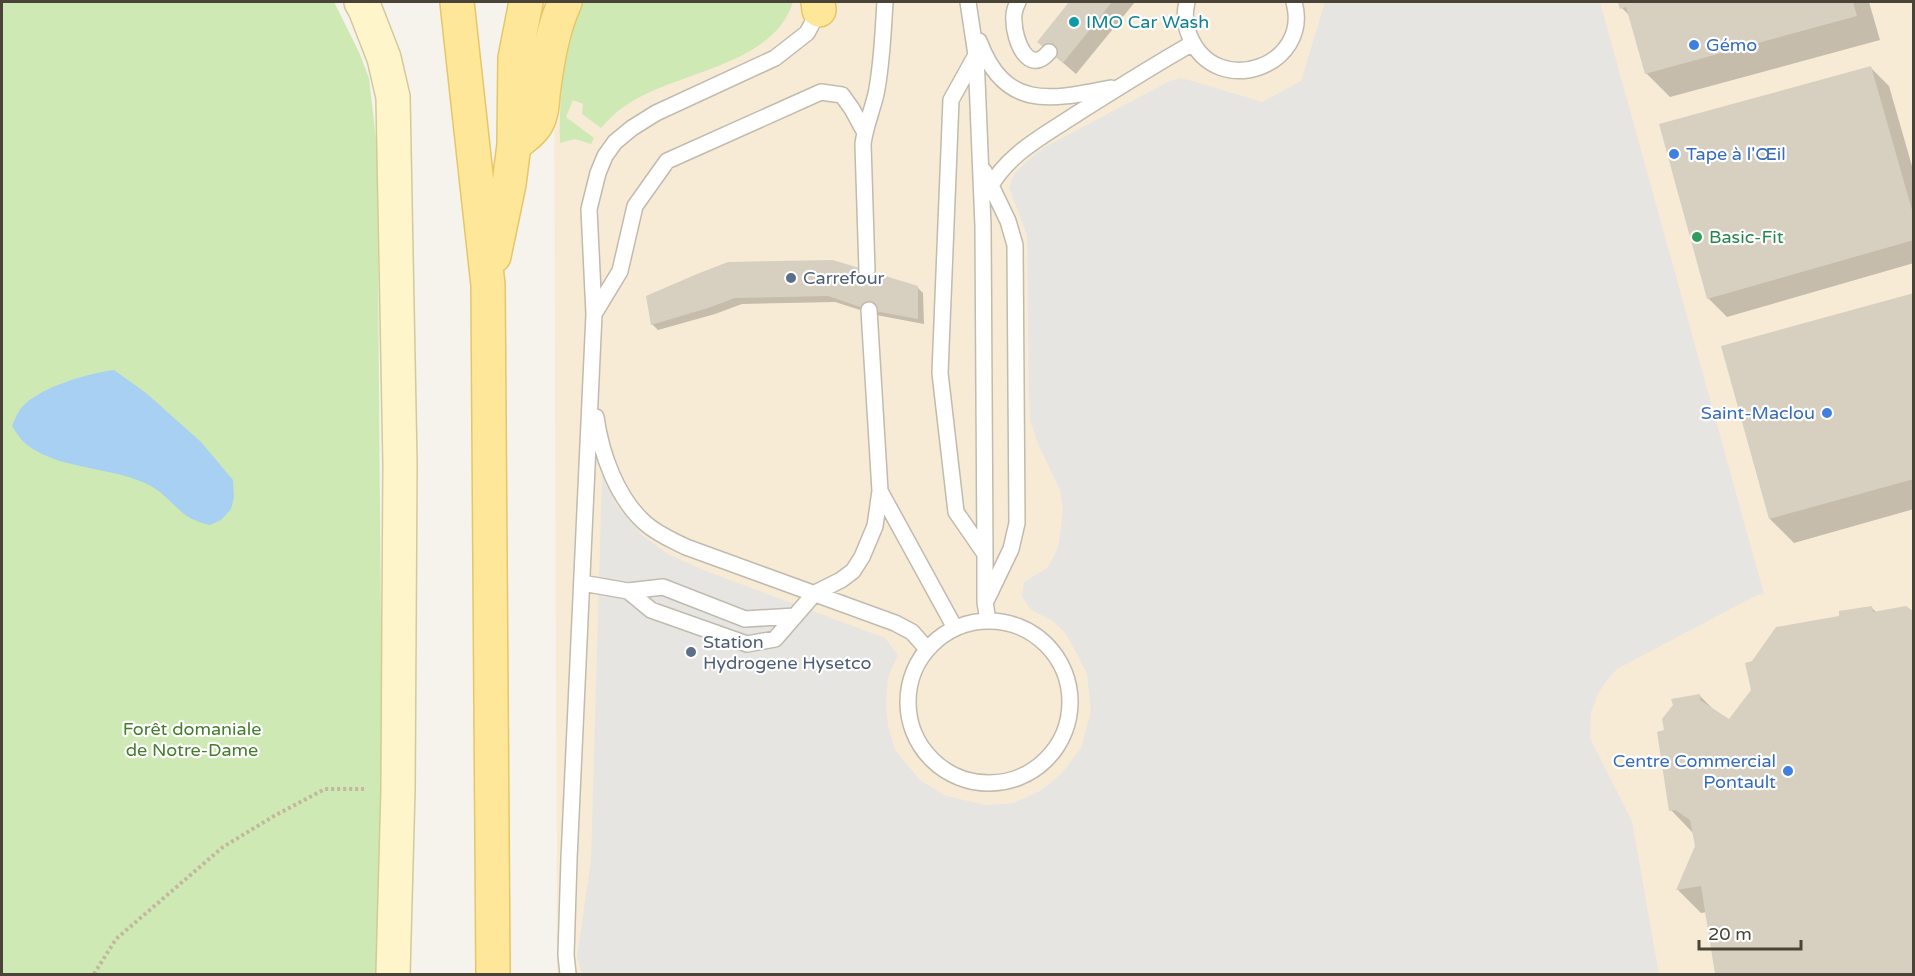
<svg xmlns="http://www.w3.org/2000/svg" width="1915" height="976" font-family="'Varela Round',sans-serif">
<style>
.commercial{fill:#f7ebd6}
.green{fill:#cfe9b4}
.parking{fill:#e7e5e2}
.water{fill:#a7d0f2}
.shadow{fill:#0003}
.building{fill:#d7cfc0}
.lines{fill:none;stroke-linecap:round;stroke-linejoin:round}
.lane-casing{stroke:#c1bbad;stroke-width:18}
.secondary-casing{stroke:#d5c89a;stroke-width:36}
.primary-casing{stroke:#e5c669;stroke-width:36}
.path{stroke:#c3b89e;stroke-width:4;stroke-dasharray:3 3;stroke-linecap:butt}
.lane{stroke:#fff;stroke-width:15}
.secondary{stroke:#fff5cb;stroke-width:33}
.primary{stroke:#ffe79a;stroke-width:33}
.culture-dot{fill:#0f9aa8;stroke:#fff;stroke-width:2}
.shop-dot{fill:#3f7fe0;stroke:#fff;stroke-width:2}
.leisure-dot{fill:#2e9e5b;stroke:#fff;stroke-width:2}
.service-dot{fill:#5c6f8a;stroke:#fff;stroke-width:2}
.labels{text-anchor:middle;stroke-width:4.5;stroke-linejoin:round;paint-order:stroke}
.culture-label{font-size:18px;fill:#0d838f;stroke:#fff;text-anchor:start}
.shop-label{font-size:18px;fill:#366cbe;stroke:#fff;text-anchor:start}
.leisure-label{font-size:18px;fill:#27864d;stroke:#fff;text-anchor:start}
.service-label{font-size:18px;fill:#4e5e75;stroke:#fff;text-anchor:start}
.park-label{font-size:18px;fill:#457d2a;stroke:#fff}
</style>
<rect width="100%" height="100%" fill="#f5f3eb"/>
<!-- commercial -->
<path class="commercial" d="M 585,2 L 1913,2 L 1913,974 L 557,974 L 554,49 Z"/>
<!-- green -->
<path class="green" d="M 2,2 L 334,2 L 359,52 L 369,78 L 377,147 L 384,974 L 2,974 Z
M 582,2 L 793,2 C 773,67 674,71 625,106 C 616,112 608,120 601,128 L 582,114 L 583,104 L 573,100 L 566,117 L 594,138 L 591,144 L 575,139 L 560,143 C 558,95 566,47 582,2 Z"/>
<!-- parking -->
<path class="parking" d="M 1325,2 L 1600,2 L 1764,594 L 1757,595 L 1617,669 L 1608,679 L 1599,692 L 1591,712 L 1590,738 L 1632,821 L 1659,974 L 582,974 L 577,957 L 591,860 L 602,474 L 617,506 L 642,535 L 668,554 L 701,569 L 885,638 L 898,655 L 888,677 L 886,704 L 888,726 L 895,750 L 920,780 L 946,796 L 986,805 L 1014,803 L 1040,791 L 1062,773 L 1081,748 L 1091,711 L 1087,674 L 1067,635 L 1053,621 L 1031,610 L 1022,597 L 1024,582 L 1047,568 L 1054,556 L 1059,543 L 1063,510 L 1060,490 L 1039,446 L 1030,421 L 1029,396 L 1027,235 L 1009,187 L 1015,173 L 1027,161 L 1043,148 L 1168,82 L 1179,78 L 1189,80 L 1262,102 L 1301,81 Z"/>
<!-- water -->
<path class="water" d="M 114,370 L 146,393 L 201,442 L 233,480 L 234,497 L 231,509 L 221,520 L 210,525 C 201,523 192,520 184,514 C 171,503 161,490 145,483 C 109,467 61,469 30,447 C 22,442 17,434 12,426 C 15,419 18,411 23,406 C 41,387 89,373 114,370 Z"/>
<!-- shadow -->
<path class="shadow" d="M 1071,2 L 1135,2 L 1076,74 L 1039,42 Z
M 1620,2 L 1869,2 L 1880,40 L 1670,97 L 1646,73 L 1631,17 L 1622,8 Z
M 1870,67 L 1889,86 L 1914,173 L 1914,263 L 1727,317 L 1708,298 Z
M 917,287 L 923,293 L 924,324 L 876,315 L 835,302 L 742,304 L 715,314 L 658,330 L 652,324 L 648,297 Z
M 1914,295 L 1914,509 L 1794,543 L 1770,519 L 1723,348 Z
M 1871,607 L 1877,613 L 1914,613 L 1914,974 L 1717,974 L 1707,912 L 1701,913 L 1678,890 L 1696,846 L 1694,834 L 1671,810 L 1666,732 L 1699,695 L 1716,712 L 1729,721 L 1841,618 Z"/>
<!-- building -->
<path class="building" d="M 1069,2 L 1112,2 L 1063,63 L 1037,42 Z
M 1618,2 L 1853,2 L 1857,16 L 1645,74 L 1626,7 L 1620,9 Z
M 1871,66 L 1914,217 L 1914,240 L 1707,299 L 1659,124 Z
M 833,260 L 918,286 L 918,319 L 869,310 L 828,296 L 735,298 L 708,308 L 651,325 L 646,296 L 697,274 L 728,262 Z
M 1914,293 L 1914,479 L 1769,519 L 1721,346 Z
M 1872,606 L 1873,612 L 1906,606 L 1913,611 L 1914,614 L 1914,974 L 1715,974 L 1701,886 L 1676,890 L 1695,846 L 1690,820 L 1675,810 L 1669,811 L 1657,732 L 1664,730 L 1662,719 L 1673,705 L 1671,699 L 1700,694 L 1700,700 L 1729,719 L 1751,690 L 1745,663 L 1752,661 L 1776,627 L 1839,616 L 1839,611 Z"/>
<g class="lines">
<defs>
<path id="lane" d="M 968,2 L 976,55 L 983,226 L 985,554 L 985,602 L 988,621
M 1018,2 C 1015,8 1013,14 1014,21 C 1014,39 1028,77 1049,52
M 1187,2 C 1184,14 1185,26 1190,37 C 1217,100 1312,66 1294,2
M 979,41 C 1005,111 1051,100 1111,88
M 976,55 L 951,100 L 940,373 L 956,512 L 985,554
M 984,171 L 1008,221 L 1015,245 L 1017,523 L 1011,549 L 987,599
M 988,191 C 1005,155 1046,134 1078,113 C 1116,89 1154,65 1193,43
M 867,271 L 863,144 C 865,127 872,111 876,94 C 882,65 883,32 885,2
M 594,314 L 620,271 L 635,206 L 667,161 L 821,92 L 842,95 L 852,109 L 864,131
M 596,417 C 601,454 617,498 645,523 C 657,534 672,540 686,547 L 895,623 L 912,632 L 927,649
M 880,491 L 955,628
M 582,583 L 628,591 L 663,587 L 745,619 L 795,616 L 815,593 L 841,580 L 853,571 L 862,557 L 875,526 L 880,491 L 869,310
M 628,591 L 651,610 L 747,644 L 775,639 L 795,616
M908 702a81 81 0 1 1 162 0a81 81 0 1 1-162 0Z
M 568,974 L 566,955 L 569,859 L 594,314 L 589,209 L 598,173 L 605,156 L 615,142 L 632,128 L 656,113 L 775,58 L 807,33 L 821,7"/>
<path id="secondary" d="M 361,2 L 365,9 L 384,58 L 393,97 L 400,464 L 398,789 L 393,974"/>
<path id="primary" d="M 457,2 L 488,285 L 493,974
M 818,2 L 819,10
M 514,145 C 521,139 533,131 537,123 C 543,112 542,99 544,87 C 548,58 553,28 565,2
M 494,256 L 509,184 L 514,145 L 515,58 L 526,2"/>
</defs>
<!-- lane casing -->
<use href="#lane" class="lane-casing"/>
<!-- secondary casing -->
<use href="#secondary" class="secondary-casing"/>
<!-- primary casing -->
<use href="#primary" class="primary-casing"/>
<!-- path -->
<path class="path" d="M 94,974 L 116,939 L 223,847 L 274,816 L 325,789 L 364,789"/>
<!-- lane -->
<use href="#lane" class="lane"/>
<!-- secondary -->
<use href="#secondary" class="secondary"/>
<!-- primary -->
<use href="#primary" class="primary"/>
</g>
<!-- markers -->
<circle class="culture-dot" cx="1074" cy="22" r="6"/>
<g class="shop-dot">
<circle cx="1694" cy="45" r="6"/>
<circle cx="1674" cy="154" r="6"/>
<circle cx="1827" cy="413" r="6"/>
<circle cx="1788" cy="771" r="6"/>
</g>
<circle class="leisure-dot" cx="1697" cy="237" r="6"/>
<g class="service-dot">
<circle cx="791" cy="278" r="6"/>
<circle cx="691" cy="652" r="6"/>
</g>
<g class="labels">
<!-- culture labels -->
<g class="culture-label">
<text x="1086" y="28">IMO Car Wash</text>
</g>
<!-- shop labels -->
<g class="shop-label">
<text x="1706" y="51">Gémo</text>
<text x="1686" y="160">Tape à l'Œil</text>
<text x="1815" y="419" text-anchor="end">Saint-Maclou</text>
<text x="1776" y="767" text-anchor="end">Centre Commercial<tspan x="1776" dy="21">Pontault</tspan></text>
</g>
<!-- leisure labels -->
<g class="leisure-label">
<text x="1709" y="243">Basic-Fit</text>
</g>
<!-- service labels -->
<g class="service-label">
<text x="803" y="284">Carrefour</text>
<text x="703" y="648">Station<tspan x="703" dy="21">Hydrogene Hysetco</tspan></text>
</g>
<!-- park labels -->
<g class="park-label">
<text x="192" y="735">Forêt domaniale<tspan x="192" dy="21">de Notre-Dame</tspan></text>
</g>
</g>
<!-- border -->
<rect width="1915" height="976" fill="none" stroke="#4a4438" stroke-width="6"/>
<!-- scale -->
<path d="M1699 940v9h102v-9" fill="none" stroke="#4a4438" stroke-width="3"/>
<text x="1708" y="940" font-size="18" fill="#4a4438" stroke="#ffffff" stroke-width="4.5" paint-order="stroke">20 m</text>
</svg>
